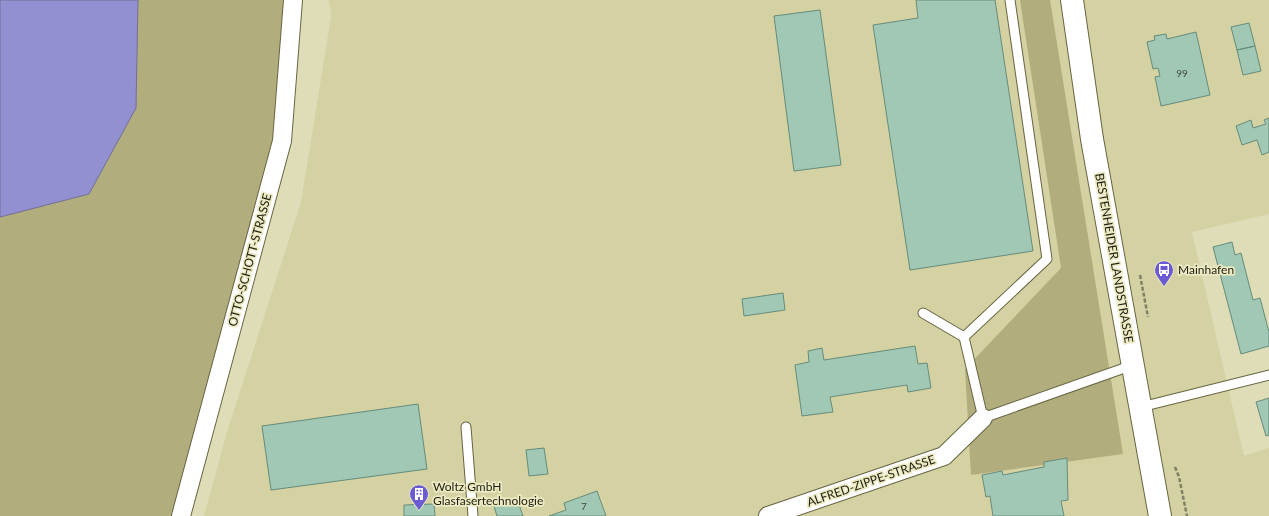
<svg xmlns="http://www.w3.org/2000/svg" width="1269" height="516" font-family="Lato,sans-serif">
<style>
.built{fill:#d4d1a3}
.green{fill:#b1ad7c}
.water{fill:#9290d0;stroke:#706e96}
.building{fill:#a0c8b5;stroke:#668c7a}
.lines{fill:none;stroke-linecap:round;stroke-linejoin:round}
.service-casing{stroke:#686543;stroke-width:11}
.minor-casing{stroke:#686543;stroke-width:20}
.secondary-casing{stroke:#686543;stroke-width:24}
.path{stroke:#818066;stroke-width:2.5;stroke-dasharray:4 2;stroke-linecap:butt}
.service{stroke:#fff;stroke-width:9}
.minor{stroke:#fff;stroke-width:18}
.secondary{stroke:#fff;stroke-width:22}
.labels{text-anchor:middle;stroke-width:3.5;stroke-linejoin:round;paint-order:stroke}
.number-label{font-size:10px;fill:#3f4839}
.street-label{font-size:12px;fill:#1f1e10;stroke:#eceac3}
.poi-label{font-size:12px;fill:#1f1e10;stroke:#eceac3;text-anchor:start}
</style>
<rect width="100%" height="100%" fill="#dfddb7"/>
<!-- built -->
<path class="built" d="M 329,0 L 1269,0 L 1269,214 L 1192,232 L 1244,456 L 1269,448 L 1269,516 L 204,516 L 227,432 L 301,202 L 331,17 Z"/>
<!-- green -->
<path class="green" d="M 138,0 L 293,0 L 282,141 L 181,516 L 0,516 L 0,217 L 89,194 L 136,108 Z
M 1020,0 L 1050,0 L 1123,454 L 971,475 L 965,369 L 1061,268 Z"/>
<!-- water -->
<path class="water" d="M 0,0 L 138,0 L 136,108 L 89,194 L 0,217 Z"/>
<!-- building -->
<path class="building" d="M 916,0 L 995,0 L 1033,251 L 910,270 L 873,25 L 918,18 Z
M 820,10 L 841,165 L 794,171 L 774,16 Z
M 1249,23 L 1255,46 L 1237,50 L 1231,27 Z
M 1196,32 L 1210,95 L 1161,106 L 1155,77 L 1160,76 L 1158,68 L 1153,69 L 1147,42 L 1155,40 L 1154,36 L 1166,34 L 1167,39 Z
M 1255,46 L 1261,71 L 1243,75 L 1237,50 Z
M 1269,118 L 1269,152 L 1262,155 L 1257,140 L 1242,145 L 1236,126 L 1251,120 L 1253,128 L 1266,124 L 1264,120 Z
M 1232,242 L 1235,255 L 1241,253 L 1253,300 L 1260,298 L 1269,332 L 1269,346 L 1241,354 L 1213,247 Z
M 783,293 L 785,310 L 744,316 L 742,299 Z
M 915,346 L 918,364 L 927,363 L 931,388 L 908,392 L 907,385 L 830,397 L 833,412 L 802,416 L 795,365 L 809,362 L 808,351 L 822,348 L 824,360 Z
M 1269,398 L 1269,435 L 1266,436 L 1256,402 Z
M 418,404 L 427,469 L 271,490 L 262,426 Z
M 544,448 L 548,474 L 529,476 L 526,450 Z
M 1067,458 L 1068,500 L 1061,501 L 1064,516 L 993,516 L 990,496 L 986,497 L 982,475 L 1002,471 L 1003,475 L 1044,467 L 1044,462 Z
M 597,491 L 606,516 L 549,516 L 566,510 L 564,503 Z
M 517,499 L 523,516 L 497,516 L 494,506 Z
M 434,504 L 435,516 L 404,516 L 404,505 Z"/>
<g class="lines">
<defs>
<path id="service" d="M 923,313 L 964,337 L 983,418 L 1133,365
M 964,337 L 1047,259 L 1010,0
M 1141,407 L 1269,375
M 466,427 L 473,516"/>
<path id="minor" d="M 181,516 L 282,141 L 293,0
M 768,516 L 944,456 L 983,418"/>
<path id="secondary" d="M 1072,0 L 1092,139 L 1160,516"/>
</defs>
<!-- service casing -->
<use href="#service" class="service-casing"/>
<!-- minor casing -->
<use href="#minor" class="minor-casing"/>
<!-- secondary casing -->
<use href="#secondary" class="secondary-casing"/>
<!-- path -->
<path class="path" d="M 1140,275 L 1148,317
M 1175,467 L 1179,477 L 1187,516"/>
<!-- service -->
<use href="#service" class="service"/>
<!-- minor -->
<use href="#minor" class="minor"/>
<!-- secondary -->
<use href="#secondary" class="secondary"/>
</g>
<!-- icons -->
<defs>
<symbol id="bus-pin" viewBox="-11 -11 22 30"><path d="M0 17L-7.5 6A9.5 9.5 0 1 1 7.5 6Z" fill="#6a5bd4" stroke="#eceac3"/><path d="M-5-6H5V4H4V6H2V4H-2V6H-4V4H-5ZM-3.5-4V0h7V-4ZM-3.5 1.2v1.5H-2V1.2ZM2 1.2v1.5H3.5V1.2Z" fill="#fff"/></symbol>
<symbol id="building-pin" viewBox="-11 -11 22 30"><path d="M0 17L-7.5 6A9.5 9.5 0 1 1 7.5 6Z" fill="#6a5bd4" stroke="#eceac3"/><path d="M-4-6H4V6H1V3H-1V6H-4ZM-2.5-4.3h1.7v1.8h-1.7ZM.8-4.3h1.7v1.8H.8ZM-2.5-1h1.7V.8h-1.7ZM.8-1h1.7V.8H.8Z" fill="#fff"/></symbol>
</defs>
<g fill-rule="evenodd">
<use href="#bus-pin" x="1153" y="259" width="22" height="30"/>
<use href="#building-pin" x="408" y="483" width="22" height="30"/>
</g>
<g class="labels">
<!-- number labels -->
<g class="number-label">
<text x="1182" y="77">99</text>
<text x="584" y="510">7</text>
</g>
<!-- street labels -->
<g class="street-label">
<text transform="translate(1114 258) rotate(80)" y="4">BESTENHEIDER LANDSTRASSE</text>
<text transform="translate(250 260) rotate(-75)" y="4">OTTO-SCHOTT-STRASSE</text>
<text transform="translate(871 481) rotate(-19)" y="4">ALFRED-ZIPPE-STRASSE</text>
</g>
<!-- poi labels -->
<g class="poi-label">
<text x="1178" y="274">Mainhafen</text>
<text x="433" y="491">Woltz GmbH<tspan x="433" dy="14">Glasfasertechnologie</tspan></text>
</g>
</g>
</svg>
